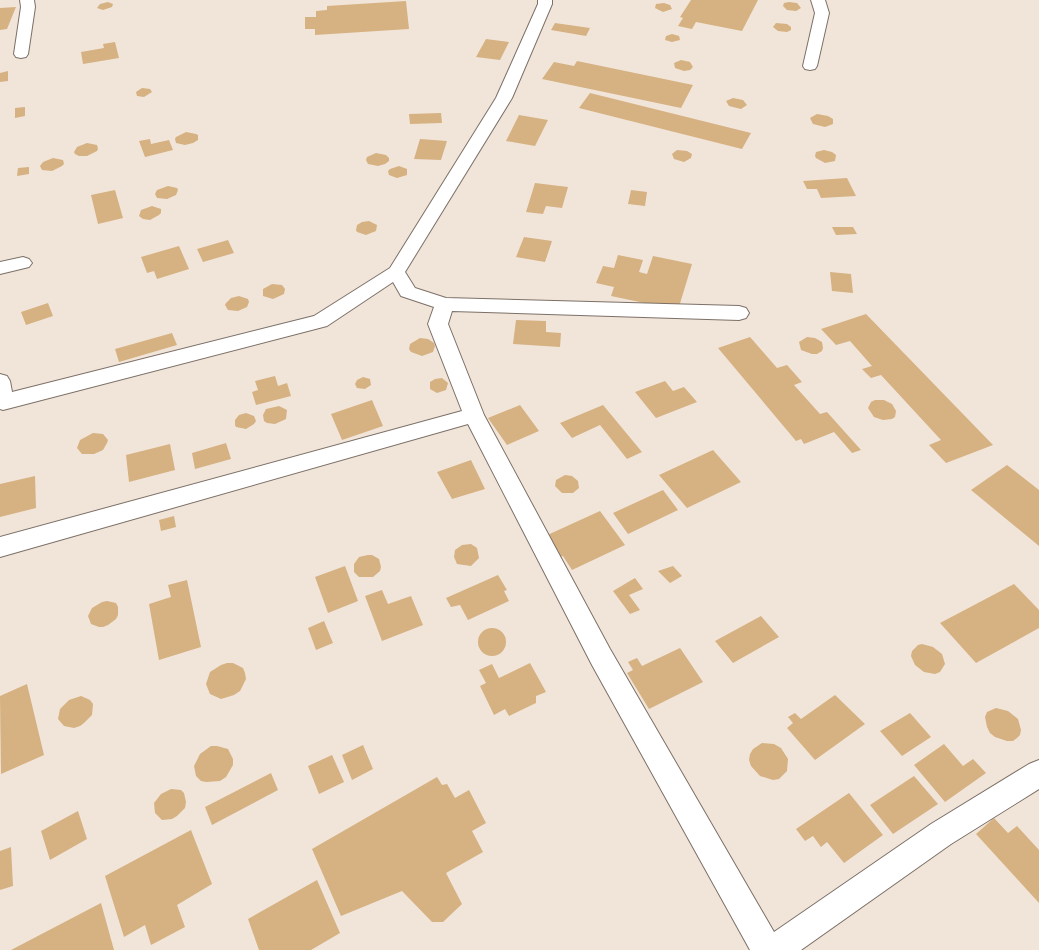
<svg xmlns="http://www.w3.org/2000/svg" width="1039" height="950" font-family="Commissioner,sans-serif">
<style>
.building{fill:#d6b181}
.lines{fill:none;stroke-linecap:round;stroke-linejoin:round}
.minor-casing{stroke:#7c7067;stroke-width:2}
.minor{fill:#fff;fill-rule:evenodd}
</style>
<rect width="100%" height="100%" fill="#f1e5da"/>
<!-- building -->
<path class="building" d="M 691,0 L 758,0 L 742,31 L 696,22 L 692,29 L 678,26 L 683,18 L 680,17 Z
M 406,1 L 409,29 L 315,35 L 315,29 L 305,29 L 305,17 L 316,17 L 316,11 L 327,10 L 327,6 Z
M 108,2 L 113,4 L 112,7 L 103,10 L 97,8 L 100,4 Z
M 789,2 L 797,3 L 801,8 L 796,11 L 787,10 L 783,6 L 784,3 Z
M 664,3 L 670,5 L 672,9 L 663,12 L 655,8 L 656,4 Z
M 16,7 L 7,29 L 0,30 L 0,8 Z
M 555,23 L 590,28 L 586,36 L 551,30 Z
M 776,23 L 787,24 L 791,27 L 791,30 L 787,32 L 778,31 L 773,27 Z
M 672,34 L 679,36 L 680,40 L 672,42 L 665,40 L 666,36 Z
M 486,39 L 509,42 L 500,60 L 476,57 Z
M 115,42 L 119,58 L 83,64 L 81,52 L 104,48 L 103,44 Z
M 681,60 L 690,62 L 693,67 L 690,70 L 684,71 L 675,68 L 674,63 Z
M 577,61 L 693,85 L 681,108 L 542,79 L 554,62 L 574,66 Z
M 8,71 L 8,81 L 0,82 L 0,73 Z
M 142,88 L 150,89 L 152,92 L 144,97 L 137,96 L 136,92 Z
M 590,93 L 751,133 L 742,149 L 579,108 Z
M 733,98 L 743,100 L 747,105 L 741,109 L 729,106 L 726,101 Z
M 25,107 L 25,116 L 15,118 L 15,108 Z
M 441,113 L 442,123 L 410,124 L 409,114 Z
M 817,114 L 828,116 L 833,119 L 833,124 L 825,127 L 813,124 L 810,118 Z
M 519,115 L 548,120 L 535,146 L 506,141 Z
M 186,132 L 196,134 L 198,135 L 198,140 L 193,143 L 185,145 L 176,143 L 175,139 L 176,137 Z
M 150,139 L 151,144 L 169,140 L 173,150 L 145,157 L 139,141 Z
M 420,139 L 447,141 L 441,160 L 414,159 Z
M 87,143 L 97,145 L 98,149 L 97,151 L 87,156 L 79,156 L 75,154 L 74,152 L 77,147 Z
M 677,150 L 687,151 L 692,154 L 691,158 L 684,162 L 674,159 L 672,154 Z
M 824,150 L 832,152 L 836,155 L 835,161 L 825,163 L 816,158 L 815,156 L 816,152 Z
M 376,153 L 386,155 L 389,158 L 389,161 L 385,164 L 378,166 L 368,164 L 366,160 L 367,157 Z
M 53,158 L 63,160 L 64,164 L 62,166 L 52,171 L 42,170 L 40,166 L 43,162 Z
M 399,166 L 407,169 L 407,175 L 397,178 L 389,175 L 388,171 L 390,169 Z
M 29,167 L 29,174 L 17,176 L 18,168 Z
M 847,178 L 856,196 L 821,198 L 817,189 L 807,189 L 803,181 Z
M 535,183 L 568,187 L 562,208 L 546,206 L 543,214 L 526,212 Z
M 168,186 L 177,188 L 178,190 L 176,195 L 167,199 L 157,198 L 155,194 L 157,190 Z
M 115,190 L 123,218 L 98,224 L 91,195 Z
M 631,190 L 647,192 L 645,206 L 628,204 Z
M 152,206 L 161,209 L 161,213 L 159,215 L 150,220 L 143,219 L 139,216 L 141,210 Z
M 369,221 L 377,225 L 376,231 L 366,235 L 357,232 L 356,230 L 357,225 L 362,222 Z
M 832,227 L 853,227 L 857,234 L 836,235 Z
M 524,237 L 552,241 L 545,262 L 516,257 Z
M 228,240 L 234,253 L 203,262 L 197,249 Z
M 179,246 L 189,269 L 157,279 L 154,271 L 147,273 L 141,257 Z
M 618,255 L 643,260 L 639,272 L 647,274 L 653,256 L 692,264 L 678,310 L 611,296 L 614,287 L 596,283 L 603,266 L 614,268 Z
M 830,272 L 851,274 L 853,293 L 832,291 Z
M 272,284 L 282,285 L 285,289 L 284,294 L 273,299 L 263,296 L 263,289 Z
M 239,296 L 248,299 L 249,302 L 247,307 L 238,311 L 228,310 L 225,305 L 226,303 L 231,298 Z
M 48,303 L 53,316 L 26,325 L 21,312 Z
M 866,314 L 993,445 L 946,463 L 929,445 L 941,440 L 881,375 L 871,378 L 862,369 L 872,366 L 850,341 L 836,345 L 821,329 Z
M 516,320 L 546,321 L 546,332 L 561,333 L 560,347 L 513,344 Z
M 172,333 L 177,345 L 119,362 L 115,349 Z
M 750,337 L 777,368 L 787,365 L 802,382 L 794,385 L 820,414 L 827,412 L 861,450 L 852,453 L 834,432 L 804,444 L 801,439 L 796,441 L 718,348 Z
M 807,337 L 815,338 L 822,342 L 823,348 L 822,351 L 817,354 L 812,354 L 801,350 L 799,342 Z
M 420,338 L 428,339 L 434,343 L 435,346 L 433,352 L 422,356 L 411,352 L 409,349 L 410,344 Z
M 275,376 L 278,386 L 287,383 L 291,396 L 256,405 L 252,392 L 258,390 L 255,381 Z
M 363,377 L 370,379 L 371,385 L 365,389 L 357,388 L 355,384 L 357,380 Z
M 442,378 L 448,383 L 446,390 L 437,393 L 430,389 L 430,382 L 435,379 Z
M 665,381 L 673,391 L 684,387 L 697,402 L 656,418 L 635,392 Z
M 372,400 L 383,426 L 342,440 L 331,414 Z
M 875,400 L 884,400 L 892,404 L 896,411 L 895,417 L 892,419 L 883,420 L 874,417 L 868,408 L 871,402 Z
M 520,405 L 539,431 L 507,445 L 488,418 Z
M 603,405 L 642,452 L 627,459 L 600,425 L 572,438 L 560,423 Z
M 279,406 L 287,410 L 286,419 L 275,424 L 267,423 L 264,421 L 263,415 L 266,409 Z
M 246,413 L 254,416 L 256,421 L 254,424 L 246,429 L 236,427 L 235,425 L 235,420 L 239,415 Z
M 93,433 L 103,434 L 108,440 L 107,443 L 103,450 L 94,454 L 82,454 L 77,448 L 80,440 Z
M 226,443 L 231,459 L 195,469 L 192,453 Z
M 170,444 L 175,470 L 129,482 L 126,455 Z
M 713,450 L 741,482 L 687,508 L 659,475 Z
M 471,460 L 485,489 L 452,499 L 437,472 Z
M 1007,465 L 1039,490 L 1039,546 L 971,490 Z
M 565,475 L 572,476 L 578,481 L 579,488 L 573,493 L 562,493 L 555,486 L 556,480 Z
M 35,476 L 36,508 L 0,517 L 0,484 Z
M 663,490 L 678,510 L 628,534 L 613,513 Z
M 600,511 L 625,545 L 572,570 L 563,556 L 557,558 L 543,537 Z
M 174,516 L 176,527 L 161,531 L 159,520 Z
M 471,544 L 477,548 L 479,558 L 471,566 L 457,564 L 454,557 L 455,550 L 462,545 Z
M 368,555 L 372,555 L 379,559 L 381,567 L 380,571 L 373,577 L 359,577 L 354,572 L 354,564 L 359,557 Z
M 345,566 L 358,601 L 328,613 L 315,577 Z
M 673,566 L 682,576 L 670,583 L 658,571 Z
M 498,575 L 507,590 L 504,591 L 509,601 L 468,620 L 460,605 L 451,607 L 446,598 Z
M 635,578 L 643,589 L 629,595 L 640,610 L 630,614 L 613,591 Z
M 187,580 L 201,647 L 159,660 L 149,604 L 171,597 L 168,585 Z
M 1014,584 L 1039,610 L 1039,628 L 976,663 L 940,623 Z
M 382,590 L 388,604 L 411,596 L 423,625 L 382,641 L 365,596 Z
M 107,601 L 116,603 L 118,607 L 118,615 L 116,619 L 108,625 L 103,627 L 99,627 L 91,624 L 88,616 L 92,608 L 102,602 Z
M 761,616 L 779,637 L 733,663 L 715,641 Z
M 324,621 L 333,643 L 316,650 L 308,628 Z
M478 642a14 14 0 1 1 28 0a14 14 0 1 1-28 0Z
M 922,644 L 933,647 L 942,654 L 945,664 L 940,672 L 935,674 L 924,672 L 915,665 L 911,656 L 912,651 L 918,645 Z
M 680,648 L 703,682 L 649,709 L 627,673 L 633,670 L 628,662 L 637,658 L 642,666 Z
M 227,663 L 233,663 L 243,668 L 245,673 L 246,679 L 240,691 L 234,695 L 221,699 L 210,694 L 206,684 L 210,672 L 221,665 Z
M 530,663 L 546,692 L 536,696 L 536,703 L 509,716 L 505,709 L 494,715 L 480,686 L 486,683 L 479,670 L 492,664 L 499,678 Z
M 27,684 L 44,755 L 1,774 L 0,696 Z
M 835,695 L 865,724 L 815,760 L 787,728 L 793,723 L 788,717 L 795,713 L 801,719 Z
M 81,696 L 90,700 L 93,704 L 92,715 L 84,723 L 80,726 L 74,728 L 64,726 L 58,719 L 60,709 L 69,700 Z
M 996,708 L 1008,711 L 1018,719 L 1021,730 L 1020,735 L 1017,738 L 1013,741 L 1007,741 L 995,737 L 990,733 L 987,727 L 985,717 L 987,712 Z
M 910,713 L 931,737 L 902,756 L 880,731 Z
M 762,743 L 774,744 L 781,748 L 788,759 L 787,771 L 779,779 L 773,780 L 760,776 L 751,766 L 749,760 L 750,754 L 753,749 Z
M 944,744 L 963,766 L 973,759 L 986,773 L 945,802 L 914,765 Z
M 363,745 L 373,769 L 352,780 L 342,755 Z
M 211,746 L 217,746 L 228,749 L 233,759 L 233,765 L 226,777 L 220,781 L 206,782 L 201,781 L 196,776 L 194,766 L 200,754 Z
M 332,755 L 344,782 L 319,794 L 308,766 Z
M 271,773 L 278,790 L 212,825 L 205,807 Z
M 914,776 L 938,804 L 893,834 L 870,805 Z
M 437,777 L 442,785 L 447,784 L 455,798 L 469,790 L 486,823 L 472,831 L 483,852 L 446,873 L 462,904 L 443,922 L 432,922 L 402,891 L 341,916 L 312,849 Z
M 171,789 L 181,790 L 184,793 L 186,802 L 185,808 L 177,816 L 172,819 L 162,820 L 155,813 L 154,803 L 161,794 Z
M 849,793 L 883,835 L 844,863 L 827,842 L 821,847 L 813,836 L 805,841 L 796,829 Z
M 78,811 L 87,839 L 50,860 L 41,831 Z
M 994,818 L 1008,833 L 1017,826 L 1039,850 L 1039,903 L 976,834 Z
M 191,830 L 212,884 L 177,905 L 185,927 L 151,945 L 145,925 L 124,937 L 105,876 Z
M 11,847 L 13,886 L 0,890 L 0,851 Z
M 317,880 L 340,933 L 311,950 L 259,950 L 248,919 Z
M 101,903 L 114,950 L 11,950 Z"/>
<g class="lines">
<defs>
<path id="minor" d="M 20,0 L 34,0 L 35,7 L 28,54 L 26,57 L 21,58 L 16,57 L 14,54 L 21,7 Z
M 538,0 L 552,0 L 552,4 L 512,98 L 405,272 L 415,288 L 446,298 L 739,306 L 746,308 L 749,313 L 746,318 L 739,320 L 452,311 L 448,324 L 484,415 L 610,649 L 774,932 L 931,824 L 1029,764 L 1039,760 L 1039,789 L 951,844 L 801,950 L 750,950 L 592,665 L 468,424 L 0,557 L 0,537 L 462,411 L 428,324 L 434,307 L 401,296 L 393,282 L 327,326 L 3,410 L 0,409 L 0,374 L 7,376 L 10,381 L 12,392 L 314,316 L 390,268 L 496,98 L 538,4 Z
M 811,0 L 825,0 L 829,13 L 817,66 L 815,69 L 810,70 L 805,69 L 803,66 L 815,13 Z
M 23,257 L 29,259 L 32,263 L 29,267 L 0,274 L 0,262 Z"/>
</defs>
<!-- minor casing -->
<use href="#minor" class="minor-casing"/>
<!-- minor -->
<use href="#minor" class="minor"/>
</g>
</svg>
